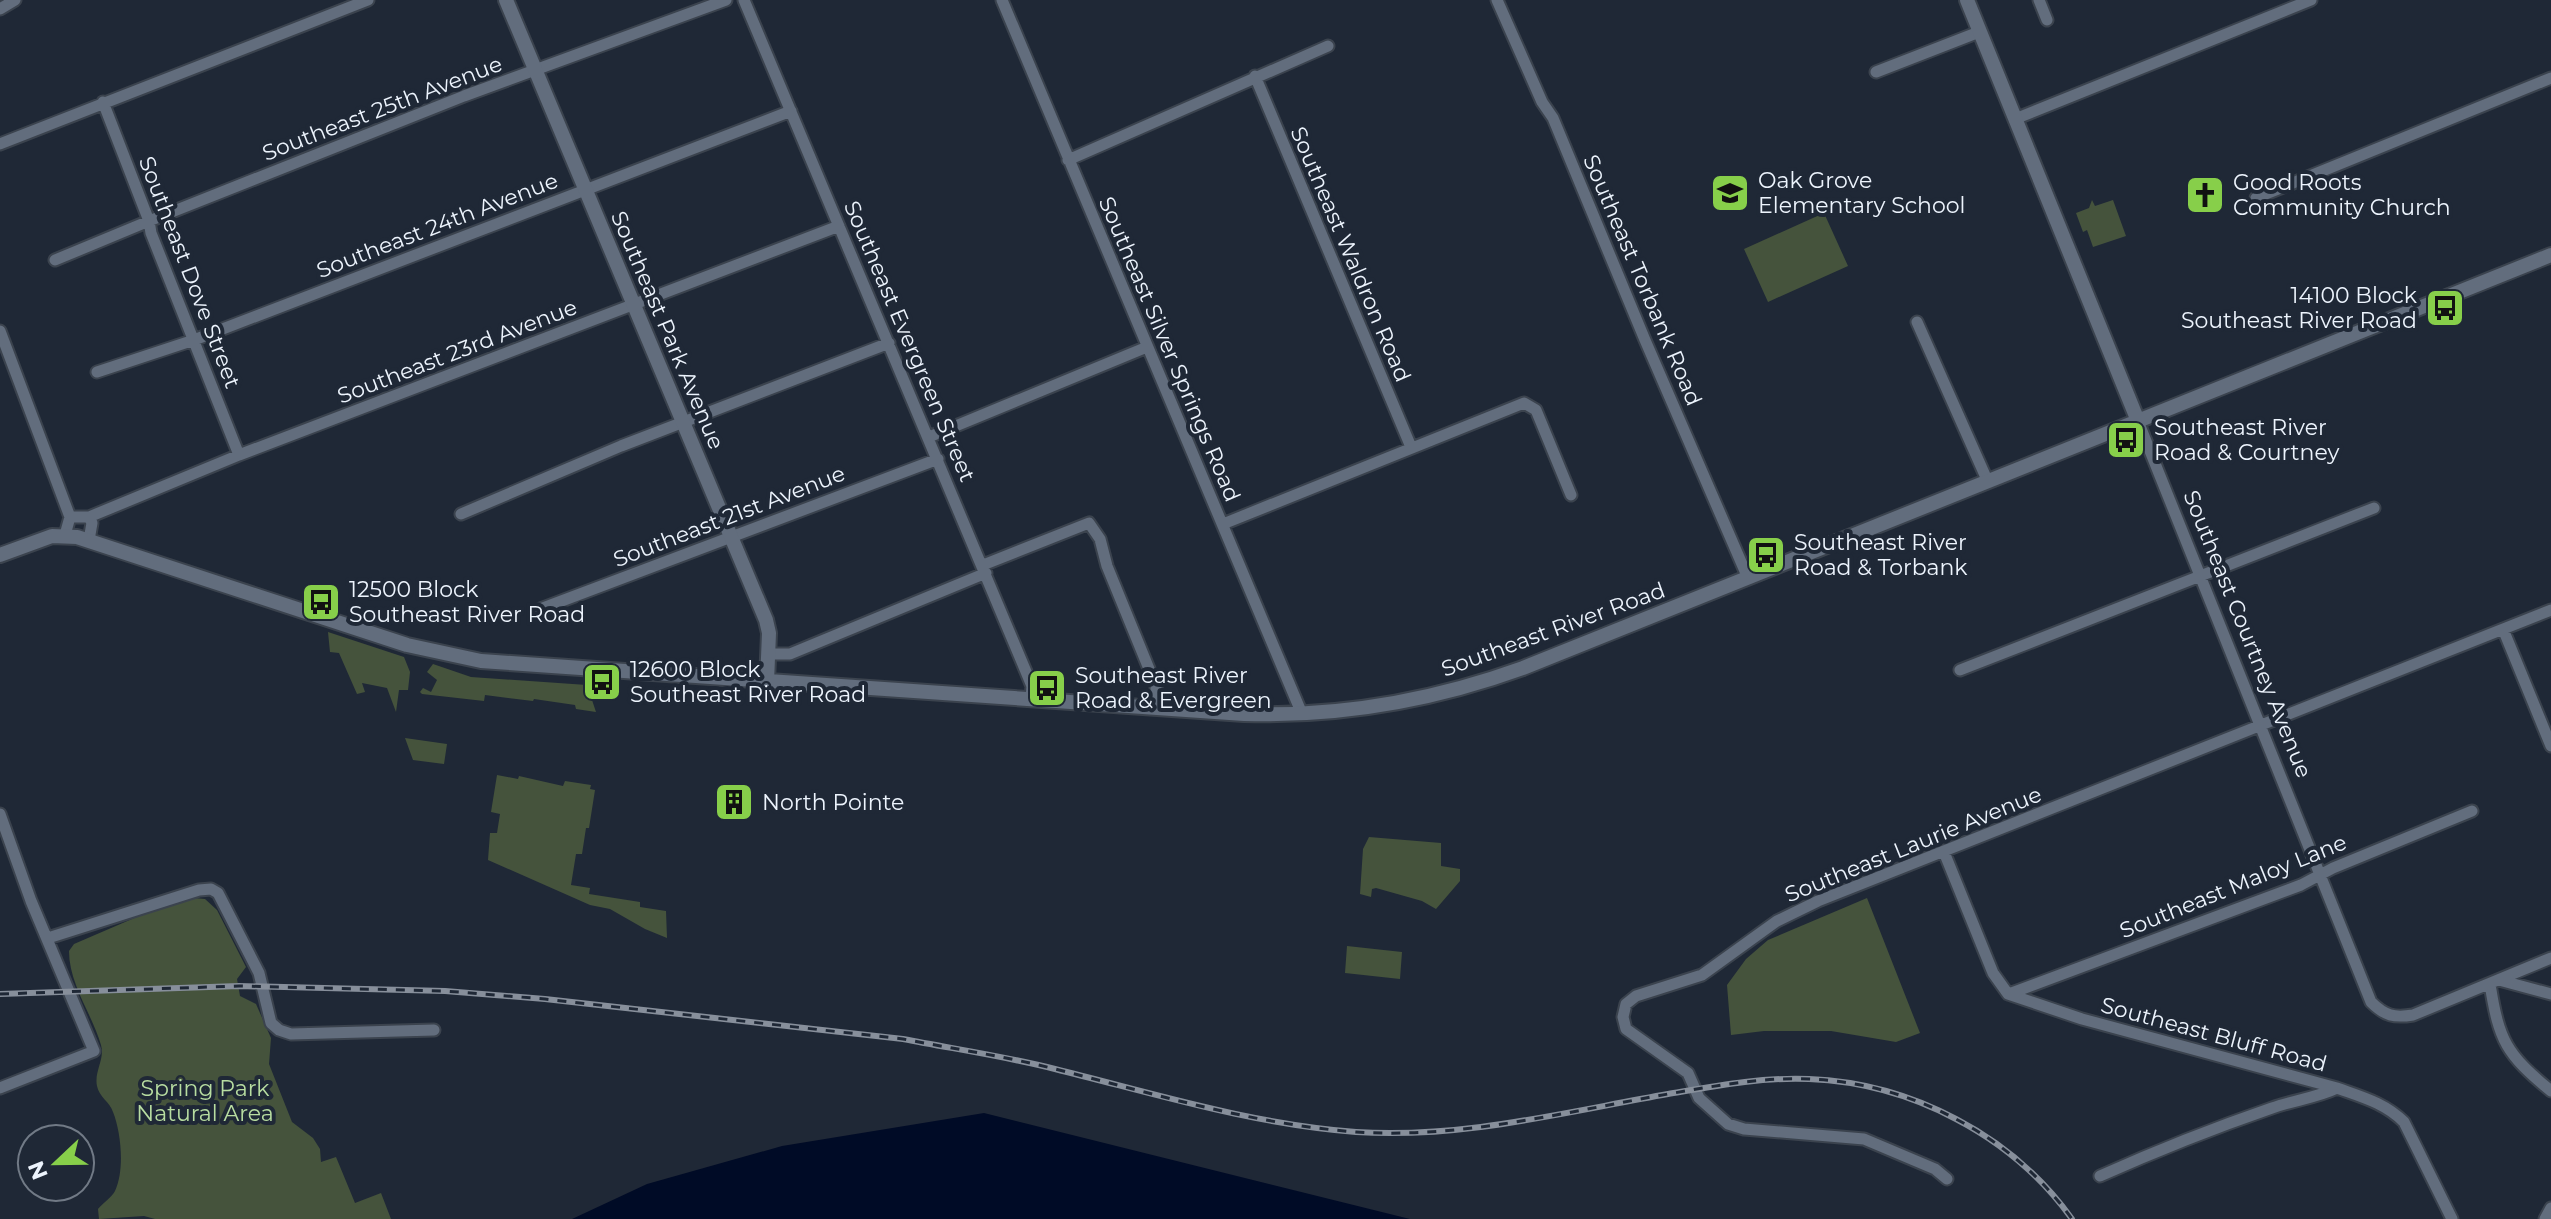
<svg xmlns="http://www.w3.org/2000/svg" width="2551" height="1219" font-family="Montserrat,sans-serif">
<style>
.green{fill:#45533c}
.water{fill:#000b26}
.lines{fill:none;stroke-linecap:round;stroke-linejoin:round}
.street-casing{stroke:#3b434e;stroke-width:15}
.secondary-casing{stroke:#3b434e;stroke-width:18}
.street{stroke:#626d7d;stroke-width:11}
.secondary{stroke:#626d7d;stroke-width:14}
.rail-casing{stroke:#878f9b;stroke-width:6}
.rail{stroke:#1f2836;stroke-width:3;stroke-dasharray:9;stroke-linecap:butt}
.labels{text-anchor:middle;stroke-width:8;stroke-linejoin:round;paint-order:stroke}
.street-label{font-size:22px;fill:#edf4fd;stroke:#1f2836}
.poi-label{font-size:22px;fill:#edf4fd;stroke:#1f2836;text-anchor:start}
.park-label{font-size:22px;fill:#b8dda1;stroke:#1f2836}
</style>
<rect width="100%" height="100%" fill="#1f2836"/>
<!-- green -->
<path class="green" d="M 2092,200 L 2095,206 L 2113,200 L 2126,236 L 2093,247 L 2087,230 L 2083,232 L 2076,213 L 2089,208 Z
M 1824,213 L 1848,266 L 1768,302 L 1744,249 Z
M 328,632 L 404,657 L 410,672 L 408,690 L 399,690 L 396,712 L 387,688 L 362,683 L 365,692 L 357,694 L 339,653 L 330,652 Z
M 433,664 L 471,677 L 587,685 L 596,712 L 576,709 L 575,705 L 534,699 L 533,701 L 485,695 L 484,701 L 422,694 L 420,692 L 423,688 L 431,692 L 437,680 L 427,672 Z
M 405,738 L 447,744 L 444,764 L 413,760 Z
M 497,775 L 518,779 L 519,776 L 563,786 L 565,781 L 591,785 L 590,789 L 595,790 L 589,828 L 586,828 L 582,854 L 576,854 L 571,885 L 590,888 L 589,894 L 640,902 L 640,907 L 666,911 L 667,938 L 645,929 L 610,909 L 590,905 L 488,860 L 490,833 L 497,833 L 500,814 L 491,812 Z
M 1369,837 L 1441,843 L 1441,866 L 1460,869 L 1460,881 L 1436,909 L 1422,901 L 1376,888 L 1372,889 L 1371,897 L 1360,894 L 1363,849 Z
M 183,897 L 205,899 L 217,910 L 246,967 L 237,979 L 240,996 L 256,1004 L 271,1038 L 269,1064 L 292,1122 L 313,1138 L 320,1149 L 321,1162 L 336,1157 L 355,1203 L 381,1193 L 391,1219 L 155,1219 L 144,1216 L 99,1219 L 98,1209 C 103,1203 112,1197 115,1191 C 125,1170 121,1132 113,1112 C 110,1102 99,1097 97,1086 C 94,1071 105,1060 101,1045 C 92,1014 69,984 69,951 L 74,944 Z
M 1867,898 L 1920,1033 L 1896,1042 L 1831,1031 L 1764,1031 L 1731,1035 L 1727,985 L 1746,959 L 1768,940 Z
M 1347,946 L 1402,952 L 1400,979 L 1345,973 Z"/>
<!-- water -->
<path class="water" d="M 984,1113 L 1410,1219 L 572,1219 L 647,1184 L 782,1146 Z"/>
<g class="lines">
<defs>
<path id="street" d="M 744,0 L 1032,686 L 1031,699
M 1002,0 L 1302,714
M 1497,0 L 1542,102 L 1553,118 L 1645,340 L 1748,578
M 2039,0 L 2047,20
M 0,9 L 15,0
M 1876,72 L 1979,32
M 1255,76 L 1411,447
M 103,102 L 149,221 L 151,233 L 239,455
M 2015,119 L 2311,0
M 0,144 L 368,0
M 1068,160 L 1328,46
M 2256,198 L 2551,78
M 55,260 L 149,221 L 464,96 L 726,0
M 1917,322 L 1988,482
M 0,331 L 70,517
M 97,372 L 194,340 L 791,111
M 2138,421 L 2371,1002 C 2385,1016 2394,1018 2413,1015 L 2551,958
M 929,437 L 1147,347
M 461,514 L 621,446 L 889,343
M 89,517 L 239,455 L 839,226
M 1223,524 L 1524,403 L 1536,410 L 1571,495
M 65,535 L 70,517 L 89,517 L 92,523 L 89,540
M 983,565 L 1089,523 L 1100,539 L 1107,566 L 1156,686 L 1156,707
M 535,611 L 938,459
M 2503,629 L 2551,746
M 768,654 L 790,654 L 986,573
M 1960,670 L 2374,508
M 0,814 L 31,901 L 94,1051 L 0,1088
M 1944,852 L 1993,973 L 2008,994
M 48,938 L 199,890 L 211,889 L 218,893 L 259,973 L 271,1023 L 279,1030 L 291,1034 L 434,1030
M 2499,980 L 2551,994
M 2490,984 C 2499,1041 2506,1054 2551,1091
M 2008,994 L 2082,1019 L 2337,1088 C 2362,1097 2385,1103 2404,1122 L 2452,1219
M 2009,994 L 2301,885 L 2333,868 L 2472,811
M 2100,1176 C 2156,1151 2214,1128 2272,1108 C 2294,1100 2316,1098 2337,1088
M 1947,1179 L 1935,1169 L 1864,1139 L 1744,1129 L 1728,1124 L 1699,1098 L 1688,1073 L 1626,1029 L 1623,1017 L 1626,1004 L 1636,996 L 1702,975 L 1777,921 L 1818,901 L 2551,610
M 2545,1219 L 2551,1208"/>
<path id="secondary" d="M 506,0 L 766,620 L 769,633 L 767,682
M 1967,0 L 2138,421
M 0,555 L 52,536 L 77,537 L 407,645 L 481,661 L 1244,714 C 1341,717 1432,701 1523,668 L 2551,255"/>
</defs>
<!-- street casing -->
<use href="#street" class="street-casing"/>
<!-- secondary casing -->
<use href="#secondary" class="secondary-casing"/>
<!-- street -->
<use href="#street" class="street"/>
<!-- secondary -->
<use href="#secondary" class="secondary"/>
<defs>
<path id="rail" d="M 0,994 L 239,986 L 445,991 L 545,999 L 903,1039 C 954,1049 1004,1056 1055,1069 C 1156,1094 1251,1124 1356,1132 C 1461,1139 1565,1112 1668,1094 C 1715,1086 1761,1077 1809,1079 C 1861,1081 1911,1095 1956,1119 C 2002,1143 2042,1177 2072,1219"/>
</defs>
<!-- rail casing -->
<use href="#rail" class="rail-casing"/>
<!-- rail -->
<use href="#rail" class="rail"/>
</g>
<!-- icons -->
<defs>
<symbol id="school-square" viewBox="-11 -11 22 22"><rect x="-9" y="-9" width="18" height="18" rx="4" fill="#87cf4a" stroke="#1f2836"/><path d="M0-5L7-2L0 1L-7-2ZM-4 1L0 2.5L4 1V4Q0 6-4 4Z" fill="#111"/></symbol>
<symbol id="church-square" viewBox="-11 -11 22 22"><rect x="-9" y="-9" width="18" height="18" rx="4" fill="#87cf4a" stroke="#1f2836"/><path d="M-1.2-6h2.4v3.5h3.3v2.4h-3.3V6h-2.4V-.1h-3.3v-2.4h3.3Z" fill="#111"/></symbol>
<symbol id="bus-square" viewBox="-11 -11 22 22"><rect x="-9" y="-9" width="18" height="18" rx="4" fill="#87cf4a" stroke="#1f2836"/><path d="M-5-6H5V4H4V6H2V4H-2V6H-4V4H-5ZM-3.5-4V0h7V-4ZM-3.5 1.2v1.5H-2V1.2ZM2 1.2v1.5H3.5V1.2Z" fill="#111"/></symbol>
<symbol id="building-square" viewBox="-11 -11 22 22"><rect x="-9" y="-9" width="18" height="18" rx="4" fill="#87cf4a" stroke="#1f2836"/><path d="M-4-6H4V6H1V3H-1V6H-4ZM-2.5-4.3h1.7v1.8h-1.7ZM.8-4.3h1.7v1.8H.8ZM-2.5-1h1.7V.8h-1.7ZM.8-1h1.7V.8H.8Z" fill="#111"/></symbol>
</defs>
<g fill-rule="evenodd">
<use href="#school-square" x="1708" y="171" width="44" height="44"/>
<use href="#church-square" x="2183" y="173" width="44" height="44"/>
<use href="#bus-square" x="2423" y="286" width="44" height="44"/>
<use href="#bus-square" x="2104" y="418" width="44" height="44"/>
<use href="#bus-square" x="1744" y="533" width="44" height="44"/>
<use href="#bus-square" x="299" y="580" width="44" height="44"/>
<use href="#bus-square" x="580" y="660" width="44" height="44"/>
<use href="#bus-square" x="1025" y="666" width="44" height="44"/>
<use href="#building-square" x="712" y="780" width="44" height="44"/>
</g>
<g class="labels">
<!-- street labels -->
<g class="street-label">
<text transform="translate(382 108) rotate(-21)" y="8">Southeast 25th Avenue</text>
<text transform="translate(437 225) rotate(-21)" y="8">Southeast 24th Avenue</text>
<text transform="translate(1351 254) rotate(67)" y="8">Southeast Waldron Road</text>
<text transform="translate(190 272) rotate(69)" y="8">Southeast Dove Street</text>
<text transform="translate(1643 280) rotate(67)" y="8">Southeast Torbank Road</text>
<text transform="translate(668 330) rotate(67)" y="8">Southeast Park Avenue</text>
<text transform="translate(910 341) rotate(67)" y="8">Southeast Evergreen Street</text>
<text transform="translate(1170 349) rotate(67)" y="8">Southeast Silver Springs Road</text>
<text transform="translate(457 351) rotate(-21)" y="8">Southeast 23rd Avenue</text>
<text transform="translate(729 516) rotate(-21)" y="8">Southeast 21st Avenue</text>
<text transform="translate(1553 629) rotate(-20)" y="8">Southeast River Road</text>
<text transform="translate(2248 634) rotate(68)" y="8">Southeast Courtney Avenue</text>
<text transform="translate(1913 844) rotate(-22)" y="8">Southeast Laurie Avenue</text>
<text transform="translate(2233 886) rotate(-22)" y="8">Southeast Maloy Lane</text>
<text transform="translate(2214 1034) rotate(15)" y="8">Southeast Bluff Road</text>
</g>
<!-- poi labels -->
<g class="poi-label">
<text x="1758" y="188">Oak Grove<tspan x="1758" dy="25">Elementary School</tspan></text>
<text x="2233" y="190">Good Roots<tspan x="2233" dy="25">Community Church</tspan></text>
<text x="2417" y="303" text-anchor="end">14100 Block<tspan x="2417" dy="25">Southeast River Road</tspan></text>
<text x="2154" y="435">Southeast River<tspan x="2154" dy="25">Road &amp; Courtney</tspan></text>
<text x="1794" y="550">Southeast River<tspan x="1794" dy="25">Road &amp; Torbank</tspan></text>
<text x="349" y="597">12500 Block<tspan x="349" dy="25">Southeast River Road</tspan></text>
<text x="630" y="677">12600 Block<tspan x="630" dy="25">Southeast River Road</tspan></text>
<text x="1075" y="683">Southeast River<tspan x="1075" dy="25">Road &amp; Evergreen</tspan></text>
<text x="762" y="810">North Pointe</text>
</g>
<!-- park labels -->
<g class="park-label">
<text x="205" y="1096">Spring Park<tspan x="205" dy="25">Natural Area</tspan></text>
</g>
</g>
<!-- north arrow -->
<g transform="translate(56 1163) rotate(248)"><circle r="38" fill="#1f2836" stroke="#717a86" stroke-width="2"/>
<path d="M0-6L14 30L0 20L-14 30Z" fill="#87cf4a"/>
<text y="-12" font-size="22" font-weight="bold" text-anchor="middle" fill="#edf4fd">N</text>
</g>
</svg>
